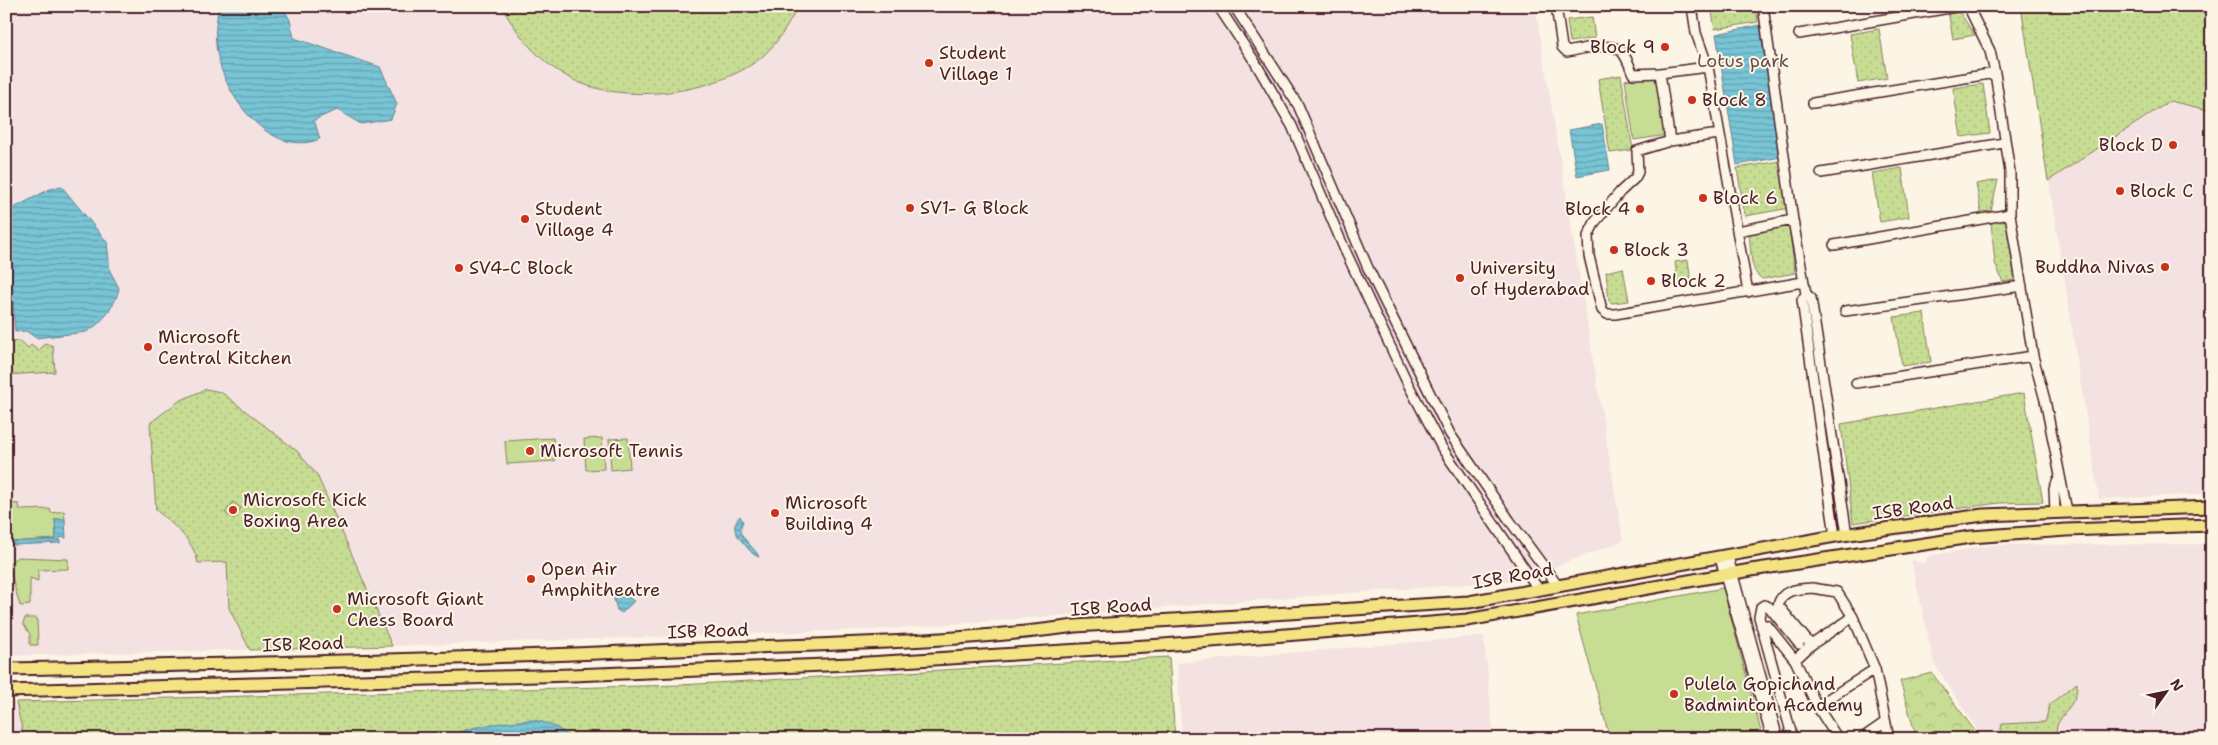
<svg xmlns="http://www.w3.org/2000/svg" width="2218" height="745" font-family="'Shantell Sans',sans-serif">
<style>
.built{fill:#f3e2e1}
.grass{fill:url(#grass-dots);stroke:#887e5f}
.forest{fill:url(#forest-crowns);stroke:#887e5f}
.garden{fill:#c7dd93;stroke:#887e5f}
.water{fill:url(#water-rules);stroke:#668392}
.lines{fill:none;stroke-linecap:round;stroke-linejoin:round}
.minor-casing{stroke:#4a1f2b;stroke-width:12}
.major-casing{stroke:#4a1f2b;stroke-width:15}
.minor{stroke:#fcf5e5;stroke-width:9}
.major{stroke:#f4e382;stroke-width:11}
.poi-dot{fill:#c8321e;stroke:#fcf5e5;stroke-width:2}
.labels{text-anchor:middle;stroke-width:4;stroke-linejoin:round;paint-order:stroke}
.poi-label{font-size:18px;fill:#4a1f2b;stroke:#fcf5e5;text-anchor:start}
.park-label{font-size:18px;fill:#694e45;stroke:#fcf5e5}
.street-label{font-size:18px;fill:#4a1f2b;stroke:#fcf5e5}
</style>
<defs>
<pattern id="grass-dots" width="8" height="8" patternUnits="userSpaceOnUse" patternTransform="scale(1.25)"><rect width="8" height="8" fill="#c7dd93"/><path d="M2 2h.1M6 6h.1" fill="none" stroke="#acbd7f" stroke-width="1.8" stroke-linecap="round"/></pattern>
<pattern id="forest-crowns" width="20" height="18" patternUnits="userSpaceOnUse" patternTransform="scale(1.25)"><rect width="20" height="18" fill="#c7dd93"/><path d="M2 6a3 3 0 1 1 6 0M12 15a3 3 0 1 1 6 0" fill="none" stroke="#acbd7f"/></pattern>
<pattern id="water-rules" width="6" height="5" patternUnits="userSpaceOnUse" patternTransform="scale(1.25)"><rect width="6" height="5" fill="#78c5d6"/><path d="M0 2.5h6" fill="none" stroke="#649fae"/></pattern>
</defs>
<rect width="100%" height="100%" fill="#fcf5e5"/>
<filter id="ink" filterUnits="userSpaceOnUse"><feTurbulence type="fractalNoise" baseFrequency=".02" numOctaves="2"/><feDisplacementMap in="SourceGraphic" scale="10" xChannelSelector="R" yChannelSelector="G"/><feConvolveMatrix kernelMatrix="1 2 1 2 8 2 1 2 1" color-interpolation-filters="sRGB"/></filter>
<g filter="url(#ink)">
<!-- built -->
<path class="built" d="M 6,6 L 1535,6 L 1623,541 L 1519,580 L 887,629 L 392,646 L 6,656 Z
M 2021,6 L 2212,6 L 2212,494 L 2099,499 Z
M 2212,544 L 2212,739 L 1983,739 L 1934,663 L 1911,560 L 1924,564 L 1928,556 L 1992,545 Z
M 1484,636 L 1494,739 L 1182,739 L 1177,663 Z
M 6,702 L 16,702 L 24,739 L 6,739 Z"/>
<!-- grass -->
<path class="grass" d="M 501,6 L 798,6 C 789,24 778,43 763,56 C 719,94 620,107 568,77 C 537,60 519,36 501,6 Z
M 1711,6 L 1756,6 L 1758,22 L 1715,29 Z
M 2021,6 L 2212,6 L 2212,111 L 2170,101 L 2048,181 Z
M 1958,10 L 1975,35 L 1953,39 L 1948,11 Z
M 1592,17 L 1595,38 L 1570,42 L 1567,20 Z
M 1879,29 L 1887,78 L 1858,83 L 1850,34 Z
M 1621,75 L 1633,150 L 1610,153 L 1598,79 Z
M 1983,84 L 1990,133 L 1961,137 L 1953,88 Z
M 1781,161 L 1790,208 L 1745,216 L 1737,168 Z
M 1902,168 L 1909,217 L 1880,222 L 1872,173 Z
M 1998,180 L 1991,211 L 1981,212 L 1976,184 Z
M 2006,218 L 2015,280 L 2003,282 L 1995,263 L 1991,222 Z
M 1789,226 L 1795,273 L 1763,279 C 1749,274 1751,246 1749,233 Z
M 1688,260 L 1691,281 L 1678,283 L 1675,262 Z
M 1623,268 L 1629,301 L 1612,303 L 1609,301 L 1606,272 Z
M 1924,313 L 1931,362 L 1902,366 L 1894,317 Z
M 21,341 L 28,348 L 31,345 L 39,351 L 45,343 L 53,346 L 55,372 L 6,375 L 6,342 Z
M 206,389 L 221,392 L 297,451 L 317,475 L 392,646 L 250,650 L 229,608 L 227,562 L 198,563 C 193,539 173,525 156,510 L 150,423 L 179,401 Z
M 2024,393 L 2043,502 L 1999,503 L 1853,523 L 1841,424 Z
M 1169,657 L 1175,739 L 24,739 L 16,702 L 680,685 Z
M 2077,683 C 2078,701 2067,708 2058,723 C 2056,727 2056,734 2055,739 L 1999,738 L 2002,724 L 2045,722 L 2050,704 Z"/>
<!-- forest -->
<path class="forest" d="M 1932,673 L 1981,739 L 1917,739 L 1900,681 Z"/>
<!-- garden -->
<path class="garden" d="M 1660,73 L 1667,135 L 1634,140 L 1625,80 Z
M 553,438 L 555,461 L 507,464 L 505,441 Z
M 602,438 L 604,469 L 586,470 L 584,439 Z
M 628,438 L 630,468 L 611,470 L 609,439 Z
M 233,502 L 241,508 L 234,519 L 225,513 Z
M 9,503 L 19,504 L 20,510 L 50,509 L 51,513 L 64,511 L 65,519 L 55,519 L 56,539 L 11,542 Z
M 18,557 L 68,559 L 68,569 L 38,570 L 38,581 L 30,578 L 30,605 L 20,606 L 9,567 L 10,562 Z
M 1723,588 L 1763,739 L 1610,739 L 1576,615 Z
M 25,618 L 37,618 L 38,645 L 30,645 L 30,634 L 23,624 Z"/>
<!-- water -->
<path class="water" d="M 219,6 L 282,6 L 290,20 L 294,38 L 380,67 L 397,104 L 391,119 L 361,124 L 337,110 L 314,120 L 320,139 C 270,159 224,96 217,52 C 214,36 216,21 219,6 Z
M 1760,25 L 1781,157 L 1737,165 L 1716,34 Z
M 1602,124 L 1610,170 L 1577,176 L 1569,130 Z
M 62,187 L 107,242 L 110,271 L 119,288 C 116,305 101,325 86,332 L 36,338 L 26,331 L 15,332 L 6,212 L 50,189 Z
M 740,516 L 743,522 C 734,536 754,545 759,557 C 751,554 750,550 744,544 C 736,534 730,527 740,516 Z
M 55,519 L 65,519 L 66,538 L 60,537 L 60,543 L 12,545 L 11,542 L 56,539 Z
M 612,592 L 623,594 L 634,601 L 622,613 L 617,610 Z
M 532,720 C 548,722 560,728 572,739 L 451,739 C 455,726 517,721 532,720 Z"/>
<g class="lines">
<defs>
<path id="minor" d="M 1218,6 L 1255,62 L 1292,126 L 1344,248 L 1408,384 L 1442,448 L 1539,590
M 1234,6 L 1298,105 L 1368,268 L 1450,434 L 1510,521 L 1558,586
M 1556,6 L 1562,47 L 1567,52 C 1580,49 1613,41 1622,52 C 1627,58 1630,67 1633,74 L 1660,73 L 1670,141
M 1692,6 L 1696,33 L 1708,67 L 1748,292
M 1763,6 L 1793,220 L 1806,294 L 1811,298 L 1847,535
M 1968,6 L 1990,51 L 1995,73 L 2010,172 L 2010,214 L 2033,356 L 2045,400 L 2067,511
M 1799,34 L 1961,6
M 1660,73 L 1708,67
M 1813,103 L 1995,73
M 1719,134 L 1670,141 L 1637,151 L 1638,172 L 1635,178 L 1620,192 L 1595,222 L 1588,236 L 1589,256 L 1602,310 L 1607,314 L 1615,314 L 1803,282
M 1821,173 L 2004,143
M 1738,231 L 1793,220
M 1834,245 L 2010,214
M 1806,294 L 1802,300 L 1835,536
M 1845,311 L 2022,286
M 1856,383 L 2033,356
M 2055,511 L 2054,489 L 2060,476
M 1728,557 L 1778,739
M 1720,558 L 1772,739
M 1812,588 L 1837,592 L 1853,617 L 1811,645 L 1778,605 C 1782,589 1798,589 1812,588 Z
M 1853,617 L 1875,669 L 1889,739
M 1761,626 L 1767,625 L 1795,660
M 1811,645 L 1795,660 L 1817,706 L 1875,669
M 1817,706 L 1838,739
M 1793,739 L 1759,617 L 1761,607 L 1764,605 L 1769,607 L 1799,644
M 1861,739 L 1884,723"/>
<path id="major" d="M 6,669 C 237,664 469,659 700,649 C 825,644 951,643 1075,626 L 1469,602 L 1835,536 L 1983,515 L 2212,507
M 6,691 L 572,675 L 851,664 L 1163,645 L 1467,620 L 1751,570 L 1971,537 L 2066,530 L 2212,525"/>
</defs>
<!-- minor casing -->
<use href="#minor" class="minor-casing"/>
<!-- major casing -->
<use href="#major" class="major-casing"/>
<!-- minor -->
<use href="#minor" class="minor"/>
<!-- major -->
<use href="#major" class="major"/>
</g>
</g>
<!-- markers -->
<g class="poi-dot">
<circle cx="1665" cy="47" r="5"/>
<circle cx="929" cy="63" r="5"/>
<circle cx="1692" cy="100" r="5"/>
<circle cx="2173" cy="145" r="5"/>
<circle cx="2120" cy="191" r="5"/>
<circle cx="1703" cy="198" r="5"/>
<circle cx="910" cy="208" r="5"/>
<circle cx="1640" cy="209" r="5"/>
<circle cx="525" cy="219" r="5"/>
<circle cx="1614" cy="250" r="5"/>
<circle cx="2165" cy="267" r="5"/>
<circle cx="459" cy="268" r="5"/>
<circle cx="1460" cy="278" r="5"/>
<circle cx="1651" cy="281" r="5"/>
<circle cx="148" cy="347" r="5"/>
<circle cx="530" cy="451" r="5"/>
<circle cx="233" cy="510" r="5"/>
<circle cx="775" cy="513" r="5"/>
<circle cx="531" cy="579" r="5"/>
<circle cx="337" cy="609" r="5"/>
<circle cx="1674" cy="694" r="5"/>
</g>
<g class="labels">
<!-- poi labels -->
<g class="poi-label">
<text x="1655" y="53" text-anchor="end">Block 9</text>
<text x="939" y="59">Student<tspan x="939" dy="21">Village 1</tspan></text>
<text x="1702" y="106">Block 8</text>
<text x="2163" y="151" text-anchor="end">Block D</text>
<text x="2130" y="197">Block C</text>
<text x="1713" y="204">Block 6</text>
<text x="920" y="214">SV1- G Block</text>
<text x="535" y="215">Student<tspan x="535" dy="21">Village 4</tspan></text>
<text x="1630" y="215" text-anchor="end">Block 4</text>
<text x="1624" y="256">Block 3</text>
<text x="2155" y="273" text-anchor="end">Buddha Nivas</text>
<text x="469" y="274">SV4-C Block</text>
<text x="1470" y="274">University<tspan x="1470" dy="21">of Hyderabad</tspan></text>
<text x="1661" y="287">Block 2</text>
<text x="158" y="343">Microsoft<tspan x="158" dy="21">Central Kitchen</tspan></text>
<text x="540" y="457">Microsoft Tennis</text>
<text x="243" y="506">Microsoft Kick<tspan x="243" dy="21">Boxing Area</tspan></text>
<text x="785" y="509">Microsoft<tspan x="785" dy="21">Building 4</tspan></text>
<text x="541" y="575">Open Air<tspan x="541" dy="21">Amphitheatre</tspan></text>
<text x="347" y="605">Microsoft Giant<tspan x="347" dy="21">Chess Board</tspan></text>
<text x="1684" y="690">Pulela Gopichand<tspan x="1684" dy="21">Badminton Academy</tspan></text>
</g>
<!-- park labels -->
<g class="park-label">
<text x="1743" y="67">Lotus park</text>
</g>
<!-- street labels -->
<g class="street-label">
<text transform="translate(1913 508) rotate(-8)" y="6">ISB Road</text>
<text transform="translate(1513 576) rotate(-10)" y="6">ISB Road</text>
<text transform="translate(1111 607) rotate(-4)" y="6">ISB Road</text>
<text transform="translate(708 631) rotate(-2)" y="6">ISB Road</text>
<text transform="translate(303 644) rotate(-2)" y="6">ISB Road</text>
</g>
</g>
<!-- margin -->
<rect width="2218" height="745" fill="none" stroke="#fcf5e5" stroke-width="25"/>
<rect x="12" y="12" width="2193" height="720" fill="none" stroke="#4a1f2b" stroke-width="2" filter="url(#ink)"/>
<!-- north arrow -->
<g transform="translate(2166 692) rotate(57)" stroke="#fcf5e5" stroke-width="4" paint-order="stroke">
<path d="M0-4L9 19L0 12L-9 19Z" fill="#4a1f2b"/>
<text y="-8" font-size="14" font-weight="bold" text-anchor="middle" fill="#4a1f2b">N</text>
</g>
</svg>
